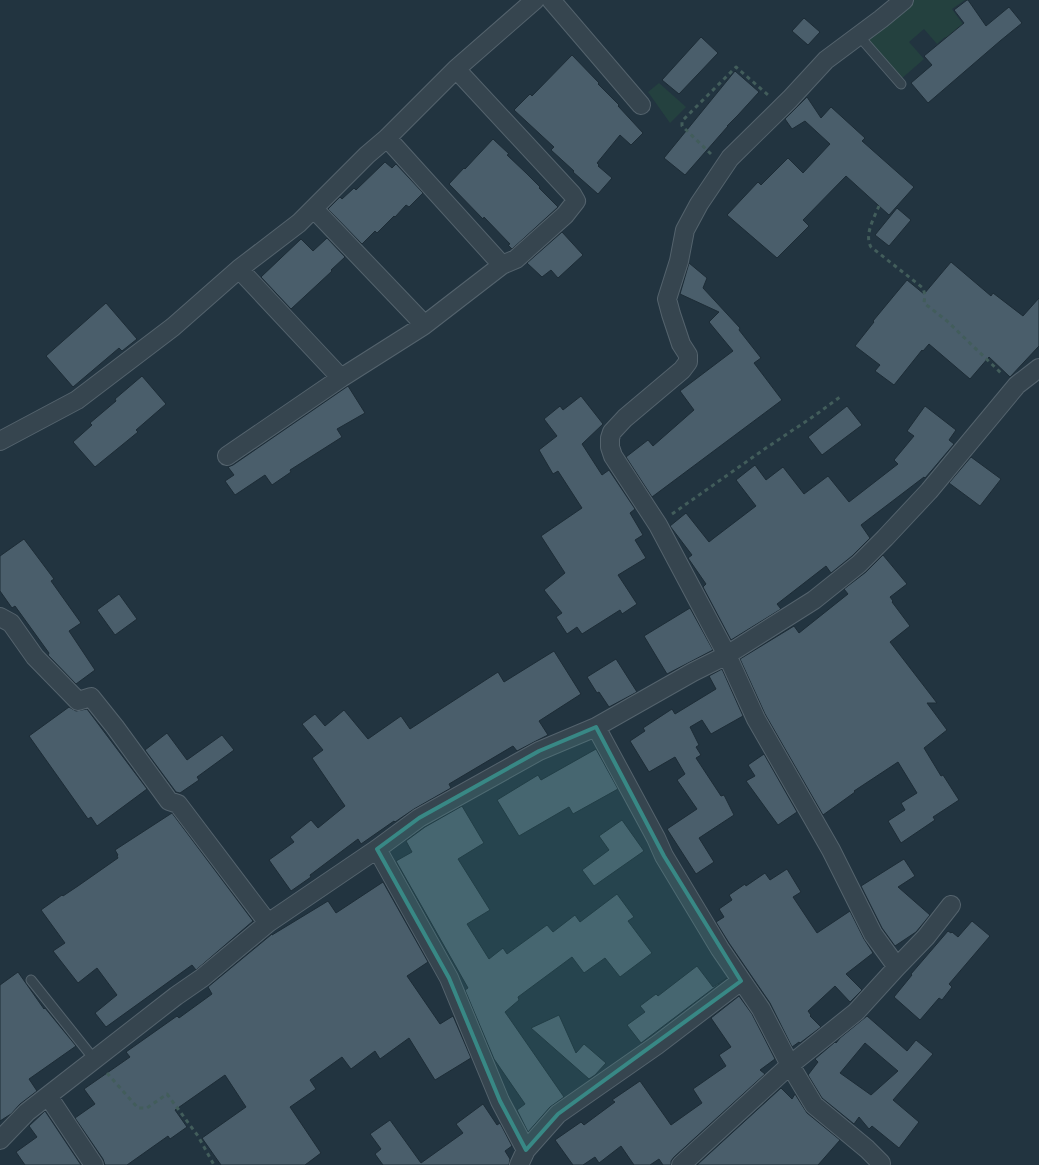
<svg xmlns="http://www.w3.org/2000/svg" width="1039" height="1165" font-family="'PT Sans',sans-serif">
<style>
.green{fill:#24413f}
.building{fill:#4a5e6b;stroke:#1d2c36;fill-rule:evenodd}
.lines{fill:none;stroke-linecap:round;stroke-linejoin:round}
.lane-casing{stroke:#54636d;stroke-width:11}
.street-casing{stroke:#54636d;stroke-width:20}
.path{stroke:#425d5b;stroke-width:3;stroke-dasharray:4 4;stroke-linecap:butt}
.lane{stroke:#36454f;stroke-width:9}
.street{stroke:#36454f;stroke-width:18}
.marked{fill:#388885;fill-opacity:0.2;stroke:#388885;stroke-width:4;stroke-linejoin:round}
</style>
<rect width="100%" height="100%" fill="#223440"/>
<!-- green -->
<path class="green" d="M 908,0 L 965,0 L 952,9 L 968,31 L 951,44 L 945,37 L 937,44 L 924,29 L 909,42 L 924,59 L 900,80 L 864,36 Z
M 659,83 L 686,107 L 670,123 L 648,92 Z"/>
<!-- building -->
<path class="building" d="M 967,0 L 968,0 L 986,26 L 1009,7 L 1022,23 L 1000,41 L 928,103 L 911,83 L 932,65 L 924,56 L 964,23 L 954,10 Z
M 804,18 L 820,32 L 808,45 L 792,31 Z
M 701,37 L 718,53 L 679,94 L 662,80 Z
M 572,55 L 599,83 L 598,84 L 619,105 L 618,106 L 643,133 L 631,145 L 620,135 L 597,163 L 599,165 L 598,166 L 612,178 L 598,194 L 573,172 L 574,171 L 551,150 L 554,147 L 514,110 L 530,94 L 532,96 Z
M 735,71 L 759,92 L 738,115 L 727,126 L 728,126 L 685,175 L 664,158 Z
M 807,97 L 821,118 L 831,107 L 865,138 L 862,141 L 914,187 L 889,215 L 846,176 L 803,220 L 809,226 L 777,258 L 727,215 L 758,182 L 761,185 L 788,158 L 803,173 L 830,144 L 805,121 L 792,129 L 785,119 Z
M 493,139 L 509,154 L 507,155 L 526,173 L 540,187 L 539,188 L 558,207 L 512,249 L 508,245 L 510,244 L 484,217 L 483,219 L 449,184 L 464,168 L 465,169 Z
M 385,162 L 392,168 L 396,164 L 423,193 L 409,207 L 406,205 L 395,217 L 394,216 L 377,233 L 375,231 L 362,244 L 328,209 L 340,197 L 342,199 L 354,188 L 356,190 Z
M 897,208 L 911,220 L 889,246 L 875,235 Z
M 562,232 L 583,255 L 558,278 L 551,270 L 542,277 L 527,263 Z
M 327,238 L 345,257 L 331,270 L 332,271 L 291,309 L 261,277 L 301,239 L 313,251 Z
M 951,262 L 991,296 L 993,293 L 1023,316 L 1039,298 L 1039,346 L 1010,377 L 989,357 L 970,379 L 929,344 L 923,351 L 922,350 L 894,385 L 875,371 L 880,365 L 855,346 L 874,322 L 873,321 L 907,280 L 924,294 Z
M 689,263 L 707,278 L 703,288 L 740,328 L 739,330 L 761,358 L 754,363 L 782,400 L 652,497 L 626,457 L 648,440 L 653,446 L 694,410 L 680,391 L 733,351 L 709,322 L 719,312 L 680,294 Z
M 106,303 L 137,339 L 122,351 L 119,348 L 73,387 L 46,356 Z
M 142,376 L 166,404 L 136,430 L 138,432 L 95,467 L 73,442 L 92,425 L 90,423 L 116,401 L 115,399 Z
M 348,386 L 365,413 L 337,429 L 342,437 L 290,470 L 291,472 L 272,485 L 265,475 L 235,495 L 225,481 L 234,475 L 228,467 L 233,465 Z
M 581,396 L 603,424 L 582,444 L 602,475 L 609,470 L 635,509 L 630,513 L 643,535 L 635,540 L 646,558 L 618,575 L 637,604 L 622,614 L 620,610 L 582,634 L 577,627 L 567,634 L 556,617 L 562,613 L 544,590 L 565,573 L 541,536 L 582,508 L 558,471 L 553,474 L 539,450 L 557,436 L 544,419 L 560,406 L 563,410 Z
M 847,406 L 862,425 L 822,455 L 808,437 Z
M 925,406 L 956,430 L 949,440 L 954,444 L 932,470 L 925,478 L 924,477 L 861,525 L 870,538 L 852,556 L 831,573 L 826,566 L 777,604 L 781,609 L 731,640 L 703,587 L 706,584 L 688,558 L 692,555 L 670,526 L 686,513 L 709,542 L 714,538 L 756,506 L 736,480 L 755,465 L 766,480 L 783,467 L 804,494 L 828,476 L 849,502 L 898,464 L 894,460 L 914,436 L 907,431 Z
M 971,457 L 1001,479 L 980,506 L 949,483 Z
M 24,539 L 54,579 L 51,581 L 81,623 L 69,631 L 95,670 L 76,684 L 48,655 L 49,653 L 15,606 L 12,608 L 0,591 L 0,556 Z
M 883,555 L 907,584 L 890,597 L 893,601 L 892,602 L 910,626 L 890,642 L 937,703 L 927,703 L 947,730 L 924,748 L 941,776 L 943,775 L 959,800 L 933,817 L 935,820 L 901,843 L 888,821 L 905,810 L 901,803 L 917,793 L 898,762 L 854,791 L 855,792 L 823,815 L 765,714 L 740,659 L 794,626 L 799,633 L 848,594 L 844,589 L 866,572 Z
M 119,594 L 137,619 L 115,635 L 97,610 Z
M 690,608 L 713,650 L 667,674 L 644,636 Z
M 554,651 L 581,694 L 539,721 L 548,735 L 534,742 L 517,751 L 513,746 L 449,784 L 451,788 L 414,809 L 395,822 L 394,821 L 361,844 L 358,839 L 310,875 L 311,877 L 291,891 L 269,860 L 294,842 L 290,837 L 311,820 L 318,828 L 345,806 L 312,758 L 323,750 L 302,724 L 315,714 L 325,726 L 344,710 L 368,739 L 401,716 L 410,729 L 498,672 L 504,682 Z
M 616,659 L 637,692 L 609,707 L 599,692 L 597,693 L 587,677 Z
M 722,669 L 743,716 L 711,734 L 702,720 L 690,727 L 699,745 L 696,747 L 701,755 L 696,758 L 721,796 L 724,795 L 734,815 L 699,838 L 714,862 L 696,874 L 667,829 L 697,809 L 677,780 L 685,774 L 675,757 L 649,772 L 630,741 L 645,731 L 643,728 L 672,709 L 675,714 L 716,689 L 709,676 Z
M 69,707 L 76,711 L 87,709 L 147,789 L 97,826 L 91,817 L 88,819 L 29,736 Z
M 167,733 L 187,760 L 222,735 L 234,750 L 197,777 L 199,780 L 180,793 L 176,792 L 145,750 Z
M 596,749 L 618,789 L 573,814 L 569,807 L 519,836 L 497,800 L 538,775 L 541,780 Z
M 764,754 L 797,812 L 778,825 L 746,781 L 755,776 L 748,765 Z
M 462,806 L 484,843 L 458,859 L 490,910 L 467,924 L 489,959 L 503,948 L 507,954 L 547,925 L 553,932 L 575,915 L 580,922 L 617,894 L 634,917 L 628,921 L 652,953 L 620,977 L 605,958 L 584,973 L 572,957 L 518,997 L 519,1000 L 505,1012 L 564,1097 L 550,1107 L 528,1132 L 517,1110 L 525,1104 L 494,1059 L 465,990 L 468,988 L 396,861 L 412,852 L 406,841 L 425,827 Z
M 172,813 L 253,921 L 196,970 L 192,965 L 106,1027 L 95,1013 L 117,995 L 97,968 L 78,983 L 53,951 L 65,943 L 41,910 L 62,895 L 63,896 L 78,886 L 118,858 L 117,856 L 118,855 L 115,850 Z
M 622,820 L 644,851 L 594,886 L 582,870 L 609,850 L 599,836 Z
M 904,859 L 915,876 L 898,887 L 930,915 L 916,932 L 895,946 L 882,928 L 861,886 Z
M 787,869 L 801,892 L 793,897 L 817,933 L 850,911 L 864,939 L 873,953 L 846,974 L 862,990 L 850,1002 L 835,986 L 808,1011 L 811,1015 L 810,1016 L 821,1027 L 800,1043 L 799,1042 L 792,1047 L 770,1003 L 729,943 L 716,922 L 724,917 L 719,909 L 732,900 L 729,895 L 745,884 L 746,886 L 765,873 L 770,880 Z
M 383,882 L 428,962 L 407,976 L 440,1024 L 453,1016 L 471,1058 L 435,1080 L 409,1038 L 380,1059 L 375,1051 L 351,1069 L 342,1057 L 310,1080 L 316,1089 L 290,1107 L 321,1153 L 305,1165 L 221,1165 L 202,1138 L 246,1107 L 225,1075 L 175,1110 L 187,1127 L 170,1139 L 168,1136 L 127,1165 L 105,1165 L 103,1159 L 75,1118 L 95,1104 L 84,1089 L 130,1057 L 126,1052 L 177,1016 L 179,1018 L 212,994 L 208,987 L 272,934 L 272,935 L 328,901 L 336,913 Z
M 972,921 L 990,936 L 949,984 L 952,987 L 942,1000 L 939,998 L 920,1020 L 894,997 L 912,975 L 911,974 L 948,931 L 951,933 L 952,932 L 958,937 Z
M 697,966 L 713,987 L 727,978 L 641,1043 L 627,1025 L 645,1012 L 640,1006 L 656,994 L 658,996 Z
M 18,972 L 44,1009 L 45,1008 L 76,1046 L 29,1079 L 37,1091 L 20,1104 L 11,1114 L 0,1121 L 0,985 Z
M 739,996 L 752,1014 L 775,1059 L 760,1070 L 765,1074 L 674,1157 L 671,1161 L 671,1165 L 663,1165 L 659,1159 L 650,1165 L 634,1165 L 621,1146 L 599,1163 L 595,1157 L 583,1165 L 573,1165 L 555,1140 L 581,1122 L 584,1125 L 615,1102 L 612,1100 L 640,1081 L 671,1125 L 702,1103 L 693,1089 L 726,1066 L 719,1055 L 731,1047 L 711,1018 Z
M 559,1015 L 576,1053 L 584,1044 L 606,1063 L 595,1075 L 589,1079 L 531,1028 Z
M 867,1016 L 907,1051 L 916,1040 L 933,1054 L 893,1100 L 919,1122 L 899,1148 L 872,1126 L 869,1129 L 859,1117 L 854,1124 L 822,1098 L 808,1075 L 818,1062 L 815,1059 L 835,1042 L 836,1043 L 840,1038 ZM 865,1043 L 898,1071 L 871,1095 L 840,1073 Z
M 781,1088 L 792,1099 L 795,1094 L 807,1113 L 840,1140 L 818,1165 L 697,1165 Z
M 483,1104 L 497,1125 L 500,1123 L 512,1146 L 505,1151 L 510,1159 L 509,1165 L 383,1165 L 375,1154 L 381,1149 L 370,1134 L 390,1120 L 421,1163 L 463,1133 L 456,1124 Z
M 45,1111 L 81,1165 L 25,1165 L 16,1152 L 37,1137 L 29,1126 Z"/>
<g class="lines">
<defs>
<path id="lane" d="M 859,36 L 901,84
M 31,980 L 94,1059"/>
<path id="street" d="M 551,0 L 641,105
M 387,138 L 502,265
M 239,269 L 341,378
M 423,326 L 502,265 L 516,259 L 565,215 L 576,201 L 572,194 L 456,69
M 0,441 L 77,400 L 173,327 L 239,269 L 299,223 L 367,155 L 387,138 L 456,69 L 535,0
M 227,456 L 341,378 L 423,326 L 419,319 L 314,209
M 0,617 L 11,623 L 35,657 L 78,701 L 91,697 L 115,727 L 169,801 L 178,804 L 268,923
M 596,727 L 656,838 L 664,856 L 720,949 L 761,1009 L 790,1065 L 814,1105 L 867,1149 L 881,1163
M 377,849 L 449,978 L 500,1101 L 526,1150
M 897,967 L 873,934 L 831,850 L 756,719 L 727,655 L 658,525 L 613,456 L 610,447 L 610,438 L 612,432 L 625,418 L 682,370 L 688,362 L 688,355 L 681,344 L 671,314 L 667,299 L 679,261 L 685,230 L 699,204 L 730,158 L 790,99 L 826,60 L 881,19 L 904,0
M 48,1096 L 94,1165
M 0,1140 L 27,1112 L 176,996 L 202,978 L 268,923 L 377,849 L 419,818 L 539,751 L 596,727 L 693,672 L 727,655 L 814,600 L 859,564 L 885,538 L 929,491 L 1017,385 L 1039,368
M 519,1165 L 526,1150 L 558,1114 L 657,1045 L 741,981
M 681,1165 L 790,1065 L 856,1012 L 897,967 L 926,937 L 951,905"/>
</defs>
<!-- lane casing -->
<use href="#lane" class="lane-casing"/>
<!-- street casing -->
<use href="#street" class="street-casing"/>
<!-- path -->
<path class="path" d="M 711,154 L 682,126 L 682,121 L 736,67 L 768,95
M 879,206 C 874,218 864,235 871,247 L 923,288 L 925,295 L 924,303 L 947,321 L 1002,374
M 672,514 L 766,448 L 814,416 L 840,397
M 107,1073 L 138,1108 L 147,1108 L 167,1094 L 198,1136 L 214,1165"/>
<!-- lane -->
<use href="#lane" class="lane"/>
<!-- street -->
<use href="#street" class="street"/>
</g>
<!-- marked area -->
<path class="marked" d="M 596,727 L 664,856 L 741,981 L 558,1114 L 526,1150 L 500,1101 L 449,978 L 377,849 L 419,818 L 539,751 Z"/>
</svg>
